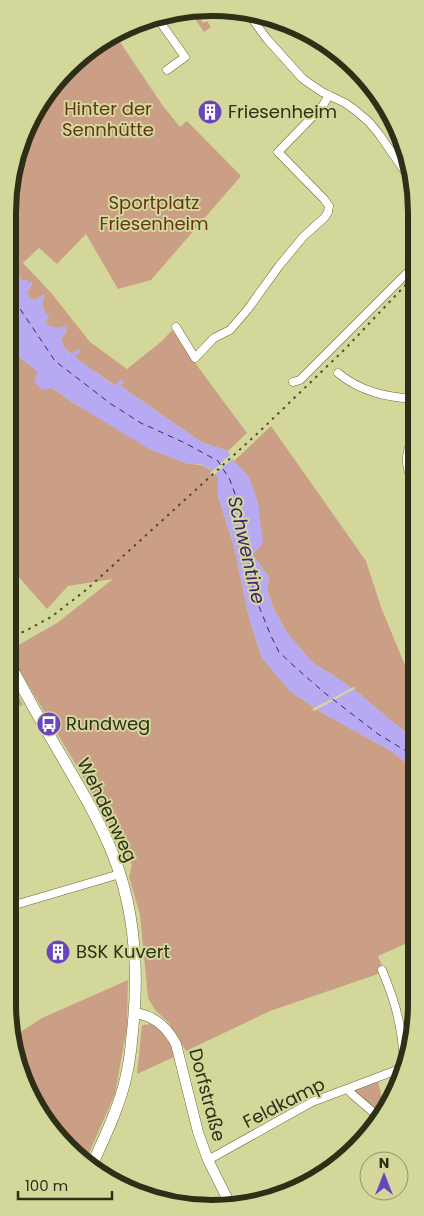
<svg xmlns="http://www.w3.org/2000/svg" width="424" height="1216" font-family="Poppins,sans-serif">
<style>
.green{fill:#ca9f86}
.water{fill:#b8aaf2}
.pier{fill:#d3d89a}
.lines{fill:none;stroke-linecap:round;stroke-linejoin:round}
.stream{stroke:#b8aaf2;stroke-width:2}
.ferry{stroke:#3b2173;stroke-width:1;stroke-dasharray:6 5;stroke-linecap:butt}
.minor-casing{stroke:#686c31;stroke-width:9}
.tertiary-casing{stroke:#686c31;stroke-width:11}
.secondary-casing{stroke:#686c31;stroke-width:12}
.minor{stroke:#fff;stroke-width:8}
.tertiary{stroke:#fff;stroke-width:10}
.secondary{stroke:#fff;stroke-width:11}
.rail{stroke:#4a4d2d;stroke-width:2;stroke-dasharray:2.5 5;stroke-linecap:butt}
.labels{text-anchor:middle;stroke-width:4;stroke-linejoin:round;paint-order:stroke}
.park-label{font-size:18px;fill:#643616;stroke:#d3d89a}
.poi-label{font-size:18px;fill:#2d2f16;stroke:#d3d89a;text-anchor:start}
.street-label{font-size:18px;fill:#2d2f16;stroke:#d3d89a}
.water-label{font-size:19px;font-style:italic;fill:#3b2173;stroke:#d3d89a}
.rim{fill:none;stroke:#2d2f16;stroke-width:6}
</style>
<rect width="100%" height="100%" fill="#d3d89a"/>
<!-- green -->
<path class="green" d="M 199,17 L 203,23 L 207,21 L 211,27 L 204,32 L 195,19 Z
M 114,33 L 163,106 L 180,127 L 187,121 L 241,176 L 151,280 L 118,289 L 86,234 L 57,264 L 39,248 L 23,263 L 52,294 L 90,342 L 127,369 L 162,341 L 172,330 L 201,371 L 247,433 L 228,451 L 201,442 L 125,389 L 121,386 L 121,380 L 116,386 L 75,358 L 75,356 L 80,349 L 71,354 L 64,347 L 61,339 L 67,330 L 51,327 L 46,323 L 48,315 L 46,314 L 42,304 L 44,294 L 36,300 L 30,298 L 27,293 L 32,284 L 28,284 L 26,283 L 28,280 L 24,281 L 21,279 L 8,261 L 8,212 L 14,159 L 50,88 Z
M 8,341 L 17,355 L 38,372 L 52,388 L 75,404 L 188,464 C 204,464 206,467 219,477 L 218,496 L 234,546 L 249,618 L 262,658 L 290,691 L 326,715 L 391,751 L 416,770 L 416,939 L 378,956 L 383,968 L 378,974 L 270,1011 L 186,1051 L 168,1022 L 155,1010 L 148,998 L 140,915 L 129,877 L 132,865 L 82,775 L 8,651 L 57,623 L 113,579 L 68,586 L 47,609 L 8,565 Z
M 271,426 L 366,561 L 381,607 L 404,663 L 416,677 L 416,740 L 389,719 L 361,695 L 336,677 L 313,663 L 287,633 L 273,607 L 267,589 L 269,577 L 253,555 L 234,461 Z
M 8,677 L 23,705 L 8,710 Z
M 128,980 L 127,1027 L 115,1094 L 86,1160 L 58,1139 L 23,1082 L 14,1036 L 42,1018 Z
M 153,1024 L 169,1037 L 176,1056 L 137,1074 L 142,1025 Z
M 378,1081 L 385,1111 L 382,1117 L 352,1091 Z"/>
<!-- water -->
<path class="water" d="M 8,261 L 21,279 L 24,281 L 29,279 L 27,283 L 28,284 L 31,281 L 32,283 L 27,293 L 30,298 L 36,300 L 44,294 L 45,295 L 42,304 L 46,314 L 50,317 L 46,319 L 46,323 C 53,328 57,329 65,326 L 67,330 L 61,339 L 64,347 L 70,354 L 80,349 L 81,350 L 76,356 L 76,358 L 115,386 L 121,379 L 124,382 L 121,386 L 125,389 L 201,442 L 228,451 L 234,461 L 248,475 L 258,502 L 263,543 L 253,555 L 269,577 L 267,589 L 273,607 L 287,633 L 313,663 L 336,677 L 361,695 L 389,719 L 416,740 L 416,770 L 391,751 L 326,715 L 290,691 L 262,658 L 249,618 L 234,546 L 218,496 L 218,477 L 208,468 L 200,464 L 188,464 L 151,450 L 75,404 L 52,388 L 42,390 L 34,382 L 38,372 L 17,355 L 8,341 Z"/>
<!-- pier -->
<path class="pier" d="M 232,453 L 235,457 L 213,476 L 210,473 Z
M 354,687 L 356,688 L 314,711 L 312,709 Z"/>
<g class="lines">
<!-- stream -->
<path class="stream" d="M 8,471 L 10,475"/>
<!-- ferry -->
<path class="ferry" d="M 8,291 L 55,361 L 111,404 L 141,423 L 185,443 L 218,461 L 230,480 L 239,505 L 254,594 L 271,636 L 279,652 L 296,668 L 326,694 L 378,734 L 416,757"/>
<defs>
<path id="minor" d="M 250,13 L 253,20 L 267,39 L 303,79 L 322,92 L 345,103 L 355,110 L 369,122 L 379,134 L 415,186
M 158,19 L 185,57 L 167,70
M 176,327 L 195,358 L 214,338 L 230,330 L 248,309 L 279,266 L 303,237 L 325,217 L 328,212 L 329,206 L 324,199 L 278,152 L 322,107 L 329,95
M 338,373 C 361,392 386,397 415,399
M 293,382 L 300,380 L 415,265
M 415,432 C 404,456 404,464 415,488
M 8,907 L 120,874
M 382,970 C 390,989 397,1007 400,1028 C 403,1041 403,1054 405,1067
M 348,1089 L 352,1094 L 381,1119
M 208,1160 L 312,1102 L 405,1067"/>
<path id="tertiary" d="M 135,1013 C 155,1016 167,1027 176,1044 L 198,1132 L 208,1160 L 230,1204"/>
<path id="secondary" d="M 8,661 C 25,693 43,725 62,757 C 80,788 101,823 114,857 C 136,914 139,976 132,1036 C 131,1049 129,1064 126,1077 C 119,1108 105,1136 92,1165"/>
</defs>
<!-- minor casing -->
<use href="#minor" class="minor-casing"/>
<!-- tertiary casing -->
<use href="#tertiary" class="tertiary-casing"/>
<!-- secondary casing -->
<use href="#secondary" class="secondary-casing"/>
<!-- minor -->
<use href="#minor" class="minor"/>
<!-- tertiary -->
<use href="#tertiary" class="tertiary"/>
<!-- secondary -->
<use href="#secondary" class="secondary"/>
<!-- rail -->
<path class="rail" d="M 8,639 L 27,630 L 51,617 L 86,590 L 258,433 L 345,349 L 415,275"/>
</g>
<!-- icons -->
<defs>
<symbol id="building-disc" viewBox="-11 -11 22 22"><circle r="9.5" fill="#6945be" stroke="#d3d89a"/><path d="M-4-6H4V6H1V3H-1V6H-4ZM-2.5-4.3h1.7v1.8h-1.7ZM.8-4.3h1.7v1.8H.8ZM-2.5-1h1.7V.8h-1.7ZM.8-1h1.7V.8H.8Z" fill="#fff"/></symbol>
<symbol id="bus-disc" viewBox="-11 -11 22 22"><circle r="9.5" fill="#6945be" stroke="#d3d89a"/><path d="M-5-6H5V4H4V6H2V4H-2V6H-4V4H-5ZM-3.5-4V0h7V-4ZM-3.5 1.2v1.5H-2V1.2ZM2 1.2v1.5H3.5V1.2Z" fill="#fff"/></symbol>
</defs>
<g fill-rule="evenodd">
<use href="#building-disc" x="196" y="98" width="28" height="28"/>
<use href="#bus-disc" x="35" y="710" width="28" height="28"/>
<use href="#building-disc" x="44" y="938" width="28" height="28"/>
</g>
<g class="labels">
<!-- park labels -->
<g class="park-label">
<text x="108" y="115">Hinter der<tspan x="108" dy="21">Sennhütte</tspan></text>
<text x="154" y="209">Sportplatz<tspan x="154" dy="21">Friesenheim</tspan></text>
</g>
<!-- poi labels -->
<g class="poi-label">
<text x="228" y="118">Friesenheim</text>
<text x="66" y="730">Rundweg</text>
<text x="76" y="958">BSK Kuvert</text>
</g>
<!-- street labels -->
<g class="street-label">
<text transform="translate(107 810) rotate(64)" y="6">Wehdenweg</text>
<text transform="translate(207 1095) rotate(75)" y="6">Dorfstraße</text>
<text transform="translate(284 1103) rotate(-27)" y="6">Feldkamp</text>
</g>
<!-- water labels -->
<g class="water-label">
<text transform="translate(247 550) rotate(77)" y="7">Schwentine</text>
</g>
</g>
<!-- crop -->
<path d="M0 0H424V1216H0ZM212 16H212A196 196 0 0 1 408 212V1004A196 196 0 0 1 212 1200H212A196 196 0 0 1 16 1004V212A196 196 0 0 1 212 16Z" fill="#d3d89a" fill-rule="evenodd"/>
<path class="rim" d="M212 16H212A196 196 0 0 1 408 212V1004A196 196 0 0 1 212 1200H212A196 196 0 0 1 16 1004V212A196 196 0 0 1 212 16Z"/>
<!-- north arrow -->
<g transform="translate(384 1176)"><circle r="24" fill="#d3d89a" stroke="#919465"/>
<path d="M0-4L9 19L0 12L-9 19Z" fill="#6945be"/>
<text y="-8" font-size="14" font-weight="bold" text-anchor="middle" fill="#2d2f16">N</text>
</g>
<!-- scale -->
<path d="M18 1191v8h94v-8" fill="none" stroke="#2d2f16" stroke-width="2.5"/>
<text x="25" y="1191" font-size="15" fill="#2d2f16" stroke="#d3d89a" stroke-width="4" paint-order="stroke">100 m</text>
</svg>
